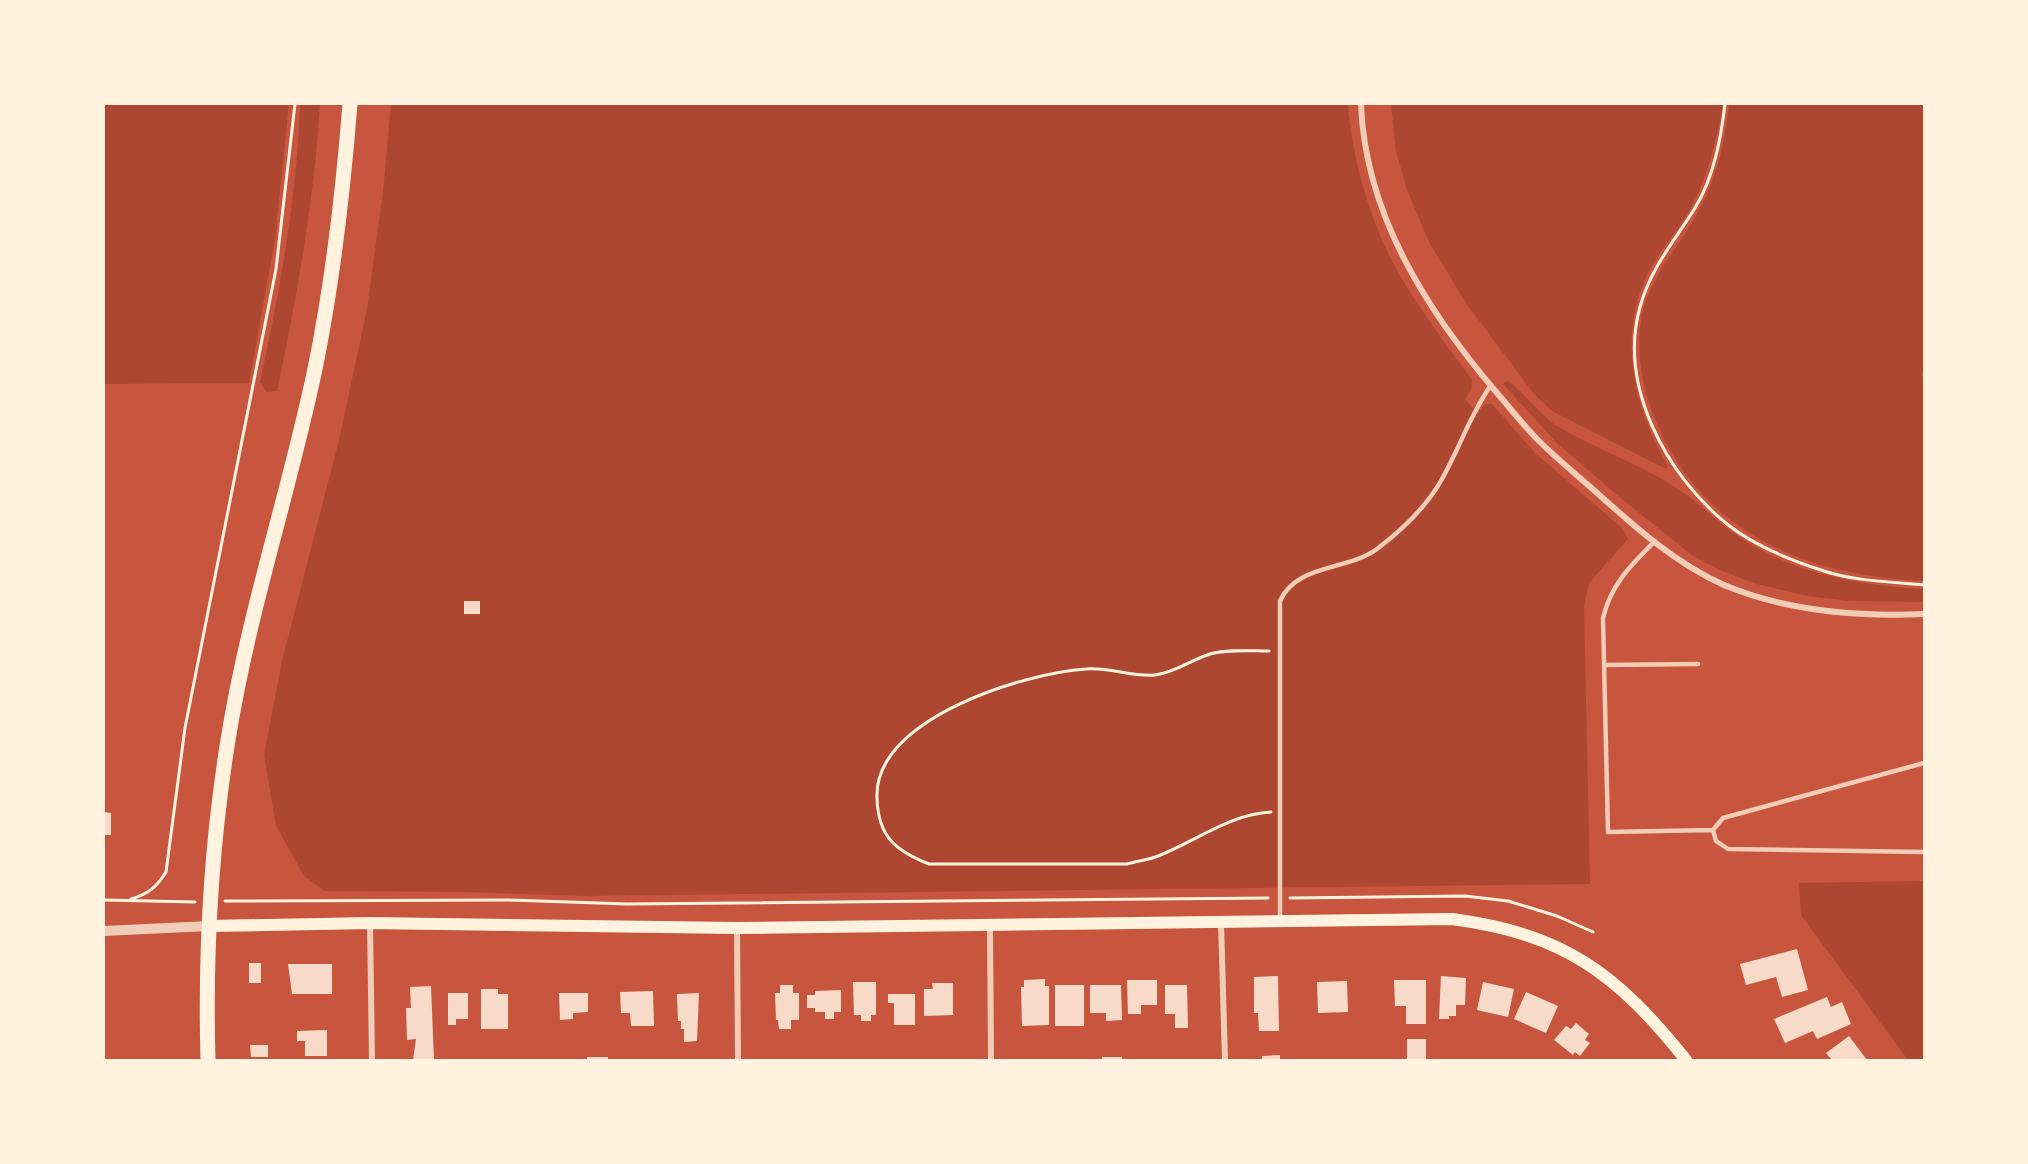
<svg xmlns="http://www.w3.org/2000/svg" width="2028" height="1164" font-family="'Varela Round',sans-serif">
<style>
.green{fill:#ae4732}
.building{fill:#f7dbc8}
.lines{fill:none;stroke-linecap:round;stroke-linejoin:round}
.path{stroke:#fff3e0;stroke-width:3}
.service{stroke:#f1ccb7;stroke-width:4.5}
.minor{stroke:#f1ccb7;stroke-width:6}
.tertiary{stroke:#f1ccb7;stroke-width:10}
.secondary{stroke:#fff3e0;stroke-width:12}
.primary{stroke:#fff3e0;stroke-width:15}
</style>
<rect width="100%" height="100%" fill="#c8553d"/>
<!-- green -->
<path class="green" d="M 104,104 L 289,104 L 275,239 L 249,383 L 104,384 Z
M 300,104 L 320,104 C 314,201 297,296 277,391 L 266,392 L 260,382 C 280,291 297,197 300,104 Z
M 391,104 L 1348,104 C 1351,156 1371,224 1397,270 C 1418,308 1446,344 1472,380 L 1471,390 L 1465,399 L 1478,413 L 1485,404 L 1492,404 L 1535,453 L 1622,528 L 1628,539 L 1589,583 L 1584,607 L 1590,884 L 584,896 L 463,892 L 325,891 L 304,876 L 276,826 L 264,755 L 282,661 L 339,440 L 367,309 L 383,192 Z
M 1391,104 L 1723,104 C 1717,137 1710,169 1695,200 C 1683,227 1661,247 1648,273 C 1617,335 1634,409 1668,466 L 1666,469 L 1552,411 L 1534,394 L 1466,303 L 1429,242 L 1407,190 L 1396,151 Z
M 1729,104 L 1924,104 L 1924,371 L 1922,372 L 1924,413 L 1924,581 C 1810,576 1707,536 1658,426 C 1642,391 1634,348 1643,310 C 1653,274 1678,248 1696,216 C 1716,180 1725,144 1729,104 Z
M 1507,381 C 1515,383 1543,418 1557,426 C 1595,449 1641,464 1678,489 C 1697,501 1713,518 1731,531 C 1787,573 1857,585 1924,589 L 1924,602 L 1849,601 L 1807,596 L 1757,584 L 1722,571 L 1693,556 L 1617,495 L 1557,443 L 1503,384 Z
M 1924,881 L 1924,1060 L 1908,1060 L 1801,915 L 1799,883 Z"/>
<!-- building -->
<path class="building" d="M 464,601 L 480,601 L 480,614 L 464,614 Z
M 104,812 L 111,813 L 111,835 L 104,835 Z
M 1797,949 L 1808,990 L 1782,997 L 1776,977 L 1746,985 L 1740,964 Z
M 249,963 L 261,963 L 261,983 L 249,983 Z
M 288,964 L 332,964 L 332,994 L 292,994 Z
M 1278,976 L 1279,1031 L 1259,1031 L 1258,1013 L 1254,1013 L 1254,977 Z
M 1441,976 L 1466,978 L 1465,1005 L 1456,1005 L 1456,1016 L 1449,1016 L 1449,1019 L 1439,1019 Z
M 1045,979 L 1045,986 L 1049,986 L 1049,1025 L 1022,1026 L 1021,987 L 1024,987 L 1024,980 Z
M 1127,980 L 1157,980 L 1157,1005 L 1141,1005 L 1141,1014 L 1128,1014 Z
M 1394,980 L 1426,980 L 1426,1024 L 1406,1024 L 1406,1006 L 1395,1006 Z
M 1347,981 L 1348,1012 L 1318,1013 L 1317,982 Z
M 853,982 L 876,982 L 876,1015 L 871,1015 L 871,1021 L 861,1021 L 861,1015 L 854,1015 Z
M 1483,982 L 1514,989 L 1508,1017 L 1477,1010 Z
M 932,983 L 953,983 L 953,1015 L 924,1016 L 924,989 L 933,989 Z
M 780,985 L 793,985 L 793,993 L 799,993 L 799,1020 L 791,1020 L 791,1029 L 779,1029 L 778,1020 L 776,1020 L 775,993 L 780,993 Z
M 1055,985 L 1084,985 L 1084,1026 L 1055,1026 Z
M 1090,985 L 1121,985 L 1122,1020 L 1106,1021 L 1106,1013 L 1090,1013 Z
M 1165,985 L 1187,985 L 1188,1028 L 1175,1028 L 1175,1014 L 1165,1014 Z
M 431,986 L 434,1060 L 413,1060 L 416,1039 L 407,1040 L 406,1008 L 411,1008 L 410,987 Z
M 481,989 L 498,989 L 498,994 L 508,994 L 508,1029 L 481,1029 Z
M 841,990 L 841,1012 L 834,1012 L 834,1019 L 825,1019 L 825,1012 L 815,1012 L 815,1008 L 807,1008 L 807,995 L 815,995 L 815,991 Z
M 653,991 L 654,1026 L 631,1026 L 630,1013 L 621,1013 L 620,992 Z
M 1526,992 L 1558,1006 L 1546,1033 L 1514,1019 Z
M 448,993 L 468,993 L 468,1019 L 456,1019 L 456,1025 L 448,1025 Z
M 559,993 L 588,993 L 588,1012 L 573,1013 L 573,1019 L 560,1020 Z
M 699,993 L 697,1041 L 684,1042 L 684,1029 L 681,1029 L 681,1021 L 678,1021 L 677,994 Z
M 888,994 L 915,994 L 915,1025 L 894,1025 L 894,1003 L 888,1003 Z
M 1827,997 L 1831,1007 L 1842,1002 L 1851,1024 L 1817,1039 L 1813,1031 L 1785,1043 L 1774,1019 Z
M 1576,1023 L 1589,1034 L 1585,1040 L 1590,1043 L 1580,1056 L 1575,1052 L 1573,1055 L 1554,1040 L 1566,1026 L 1571,1029 Z
M 327,1030 L 327,1056 L 305,1056 L 305,1041 L 297,1041 L 297,1031 Z
M 1849,1036 L 1867,1060 L 1832,1060 L 1826,1053 Z
M 1407,1039 L 1426,1039 L 1426,1059 L 1407,1059 Z
M 250,1045 L 268,1045 L 268,1057 L 251,1057 Z
M 1280,1055 L 1280,1060 L 1262,1060 L 1262,1056 Z
M 587,1057 L 608,1057 L 608,1060 L 587,1060 Z
M 1102,1057 L 1122,1057 L 1122,1060 L 1102,1060 Z"/>
<g class="lines">
<!-- path -->
<path class="path" d="M 1725,104 C 1721,138 1714,177 1695,208 C 1674,242 1651,267 1640,307 C 1618,385 1666,475 1727,524 C 1753,545 1790,560 1821,570 C 1851,581 1893,582 1924,585
M 1269,651 C 1250,651 1229,649 1210,654 C 1191,660 1174,673 1155,675 C 1132,677 1109,667 1086,669 C 1024,673 873,719 877,798 C 878,837 896,851 929,864 L 1127,864 C 1137,861 1148,860 1158,856 C 1196,841 1230,814 1271,812
M 1290,898 L 1465,896 L 1508,901 L 1557,916 L 1593,932
M 131,899 C 148,894 156,888 166,872 L 185,728 L 276,269 L 295,104
M 104,900 L 195,902
M 225,901 L 509,900 L 627,904 L 1268,898"/>
<!-- service -->
<path class="service" d="M 1655,541 C 1631,565 1611,584 1603,618 L 1608,832 L 1713,830
M 1604,665 L 1698,664
M 1924,763 L 1723,818 L 1713,830 L 1716,841 L 1728,849 L 1924,852
M 1280,919 L 1280,601 C 1296,564 1347,571 1377,549 C 1402,530 1427,506 1442,479 C 1460,447 1470,415 1491,385"/>
<!-- minor -->
<path class="minor" d="M 1361,104 C 1365,214 1427,311 1497,393 C 1511,409 1524,426 1539,441 C 1557,459 1577,475 1596,492 C 1635,527 1676,564 1724,585 C 1786,611 1858,617 1924,614
M 1221,922 L 1225,1060
M 370,923 L 372,1060
M 990,926 L 991,1060
M 737,928 L 738,1060"/>
<!-- tertiary -->
<path class="tertiary" d="M 104,931 L 209,926"/>
<!-- secondary -->
<path class="secondary" d="M 209,926 L 370,923 L 737,928 L 1452,919 C 1565,934 1617,974 1686,1060"/>
<!-- primary -->
<path class="primary" d="M 208,1060 C 205,953 211,846 228,740 C 248,614 289,493 315,369 C 333,281 343,193 350,104"/>
</g>
<!-- border -->
<rect width="2028" height="1164" fill="none" stroke="#fff3e0" stroke-width="210"/>
</svg>
